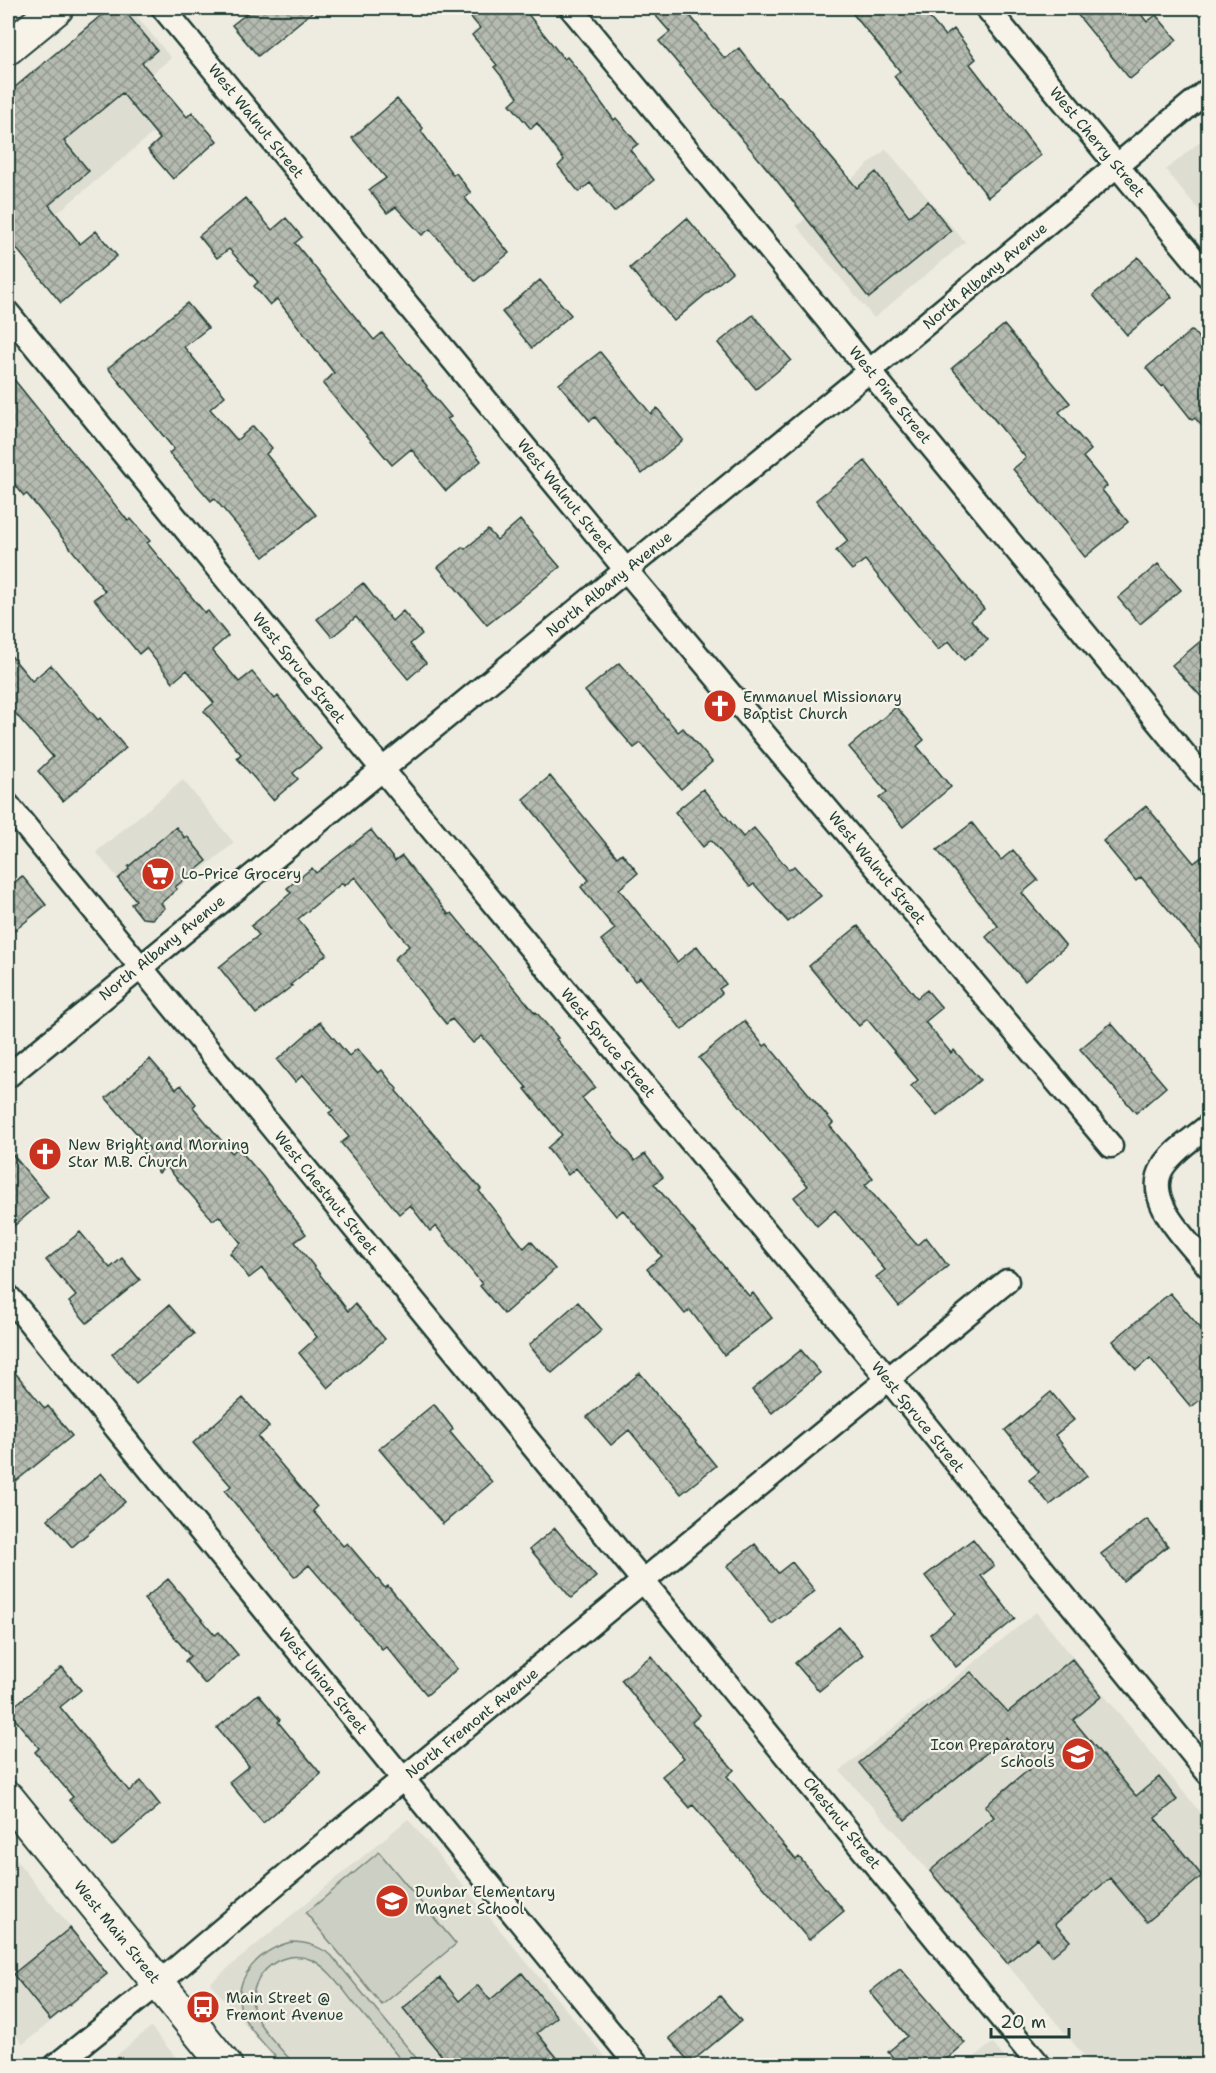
<svg xmlns="http://www.w3.org/2000/svg" width="1216" height="2073" font-family="'Shantell Sans',sans-serif">
<style>
.built{fill:#ddddd2}
.pitch{fill:#cccfc4;stroke:#76867c;stroke-width:1.5}
.building{fill:url(#building-cross-hatch);stroke:#1f3d34;stroke-width:1.5}
.lines{fill:none;stroke-linecap:round;stroke-linejoin:round}
.street-casing{stroke:#1f3d34;stroke-width:27}
.secondary-casing{stroke:#1f3d34;stroke-width:36}
.street{stroke:#f7f3e8;stroke-width:22}
.secondary{stroke:#f7f3e8;stroke-width:32}
.labels{text-anchor:middle;stroke-width:4.5;stroke-linejoin:round;paint-order:stroke}
.street-label{font-size:15px;fill:#1f3d34;stroke:#f7f3e8}
.poi-label{font-size:15px;fill:#1f3d34;stroke:#f7f3e8;text-anchor:start}
</style>
<defs>
<pattern id="building-cross-hatch" width="8" height="8" patternUnits="userSpaceOnUse" patternTransform="scale(1.5)"><rect width="8" height="8" fill="#b5bbb0"/><path d="M0 0l8 8M0 8l8-8" fill="none" stroke="#939990"/></pattern>
</defs>
<rect width="100%" height="100%" fill="#eeece1"/>
<filter id="ink" filterUnits="userSpaceOnUse"><feTurbulence type="fractalNoise" baseFrequency=".0167" numOctaves="2"/><feDisplacementMap in="SourceGraphic" scale="12" xChannelSelector="R" yChannelSelector="G"/><feConvolveMatrix kernelMatrix="1 2 1 2 8 2 1 2 1" color-interpolation-filters="sRGB"/></filter>
<g filter="url(#ink)">
<!-- built -->
<path class="built" d="M 108,8 L 130,8 L 171,58 L 124,97 L 153,133 L 8,254 L 8,91 Z
M 1208,135 L 1208,221 L 1166,170 Z
M 886,149 L 965,242 L 874,318 L 797,226 Z
M 183,780 L 234,843 L 147,913 L 96,852 Z
M 1036,1612 L 1208,1822 L 1208,2065 L 1092,2065 L 897,1834 L 840,1771 Z
M 408,1819 L 612,2065 L 279,2065 L 210,1983 Z
M 8,1850 L 109,1975 L 23,2044 L 8,2026 Z
M 151,2027 L 182,2065 L 105,2065 Z
M 992,2043 L 1011,2065 L 965,2065 Z"/>
<!-- pitch -->
<path class="pitch" d="M 379,1852 L 456,1944 L 382,2005 L 306,1913 Z
M 291,1942 C 307,1942 318,1946 331,1955 L 422,2065 L 405,2065 C 388,2044 370,2023 353,2002 C 341,1987 329,1968 312,1960 C 278,1945 243,1981 255,2015 C 260,2029 285,2053 295,2065 L 283,2065 C 271,2051 245,2027 241,2010 C 232,1976 262,1949 291,1942 Z"/>
<!-- building -->
<path class="building" d="M 110,8 L 122,8 L 157,50 L 142,63 L 187,117 L 192,112 L 217,141 L 173,179 L 148,150 L 160,139 L 122,93 L 64,141 L 89,171 L 49,205 L 80,244 L 96,231 L 117,256 L 61,303 L 8,238 L 8,93 Z
M 254,8 L 317,8 L 258,56 L 232,25 Z
M 463,8 L 523,8 L 564,59 L 567,57 L 587,81 L 586,82 L 614,120 L 616,118 L 638,144 L 630,150 L 654,180 L 614,212 L 590,183 L 579,192 L 558,166 L 564,160 L 537,123 L 531,129 L 510,104 L 518,97 L 494,67 L 497,65 L 472,35 L 480,28 Z
M 649,8 L 684,8 L 725,59 L 739,48 L 777,97 L 779,96 L 857,188 L 876,172 L 909,216 L 928,201 L 951,231 L 869,298 L 774,177 L 659,41 L 670,32 Z
M 848,8 L 921,8 L 945,36 L 954,29 L 976,59 L 970,64 L 1041,155 L 988,197 L 894,76 L 900,71 Z
M 1072,8 L 1136,8 L 1147,22 L 1156,15 L 1177,40 L 1130,79 Z
M 397,99 L 423,128 L 421,131 L 453,175 L 456,173 L 471,193 L 465,198 L 509,253 L 475,281 L 430,229 L 422,235 L 396,207 L 387,213 L 369,190 L 386,178 L 352,138 Z
M 245,198 L 272,230 L 286,218 L 302,237 L 295,243 L 374,340 L 382,333 L 427,386 L 426,387 L 451,417 L 447,419 L 481,461 L 446,491 L 411,449 L 392,465 L 323,384 L 334,373 L 277,299 L 270,305 L 254,286 L 258,282 L 229,249 L 217,258 L 199,236 Z
M 687,218 L 732,272 L 674,321 L 630,268 Z
M 1138,257 L 1172,297 L 1127,335 L 1093,295 Z
M 540,280 L 571,315 L 532,348 L 502,312 Z
M 187,303 L 208,328 L 184,347 L 225,396 L 210,409 L 237,440 L 253,426 L 272,448 L 266,454 L 316,515 L 264,557 L 214,498 L 211,501 L 169,453 L 174,449 L 108,368 Z
M 753,315 L 791,360 L 756,389 L 718,343 Z
M 1004,325 L 1070,403 L 1059,412 L 1091,450 L 1083,457 L 1107,486 L 1102,490 L 1128,522 L 1085,557 L 1013,469 L 1026,458 L 952,368 Z
M 1192,330 L 1209,351 L 1209,434 L 1195,418 L 1192,420 L 1164,385 L 1162,387 L 1146,368 Z
M 600,352 L 651,414 L 657,408 L 683,440 L 642,474 L 595,417 L 590,421 L 559,384 Z
M 8,372 L 128,521 L 131,519 L 150,541 L 147,543 L 205,613 L 208,611 L 228,636 L 212,650 L 239,682 L 252,672 L 275,699 L 278,696 L 321,749 L 293,773 L 298,779 L 273,800 L 237,758 L 241,754 L 204,711 L 214,703 L 187,670 L 173,682 L 146,648 L 139,654 L 94,599 L 105,591 L 27,494 L 24,496 L 8,476 Z
M 865,461 L 984,609 L 971,620 L 988,640 L 964,660 L 949,641 L 938,650 L 865,560 L 852,570 L 836,551 L 848,541 L 816,500 Z
M 520,520 L 560,567 L 487,625 L 438,567 L 463,547 L 465,549 L 488,530 L 497,540 Z
M 1158,564 L 1181,590 L 1140,624 L 1118,598 Z
M 363,583 L 392,621 L 403,611 L 422,634 L 410,644 L 426,663 L 408,679 L 356,617 L 332,637 L 317,619 Z
M 1209,634 L 1209,705 L 1172,665 Z
M 8,652 L 32,681 L 51,665 L 98,720 L 100,718 L 126,748 L 63,801 L 38,771 L 53,757 L 8,705 Z
M 619,663 L 678,732 L 683,728 L 712,762 L 681,789 L 641,743 L 634,748 L 585,691 Z
M 896,707 L 924,740 L 917,746 L 951,787 L 903,827 L 879,798 L 887,792 L 849,747 Z
M 550,776 L 617,857 L 622,853 L 638,873 L 619,889 L 677,962 L 697,946 L 726,984 L 719,989 L 722,993 L 682,1030 L 640,977 L 635,981 L 601,940 L 615,929 L 581,887 L 589,880 L 523,799 Z
M 703,789 L 743,837 L 754,828 L 789,870 L 794,866 L 821,896 L 788,922 L 754,884 L 750,887 L 711,840 L 703,847 L 675,812 Z
M 1146,806 L 1194,863 L 1209,851 L 1209,958 L 1141,877 L 1136,881 L 1103,841 Z
M 972,823 L 1001,860 L 1013,850 L 1038,880 L 1022,893 L 1066,946 L 1025,981 L 986,937 L 998,926 L 937,850 Z
M 176,827 L 185,838 L 187,836 L 207,861 L 175,887 L 177,889 L 161,903 L 165,908 L 152,919 L 142,918 L 131,904 L 136,900 L 118,879 L 129,869 L 128,867 Z
M 371,830 L 395,861 L 402,856 L 449,915 L 452,913 L 535,1013 L 536,1012 L 558,1038 L 556,1039 L 595,1087 L 582,1098 L 635,1161 L 645,1154 L 663,1177 L 654,1184 L 749,1296 L 753,1293 L 772,1318 L 724,1355 L 690,1310 L 685,1314 L 647,1269 L 662,1256 L 623,1210 L 616,1216 L 576,1168 L 568,1175 L 547,1148 L 562,1135 L 525,1089 L 527,1088 L 482,1036 L 473,1043 L 452,1019 L 446,1024 L 394,959 L 409,946 L 355,877 L 344,886 L 342,883 L 298,919 L 327,954 L 290,985 L 292,986 L 256,1014 L 219,967 L 259,935 L 251,926 L 291,893 L 287,888 L 312,868 L 316,873 Z
M 22,876 L 46,905 L 8,936 L 8,888 Z
M 858,926 L 917,998 L 927,990 L 942,1008 L 925,1022 L 951,1053 L 954,1050 L 980,1080 L 937,1116 L 911,1086 L 918,1080 L 867,1019 L 859,1026 L 809,966 Z
M 744,1021 L 764,1046 L 767,1044 L 833,1123 L 830,1126 L 873,1178 L 865,1185 L 917,1245 L 926,1237 L 948,1266 L 899,1306 L 876,1277 L 885,1270 L 835,1210 L 817,1226 L 794,1197 L 808,1186 L 699,1058 Z
M 320,1022 L 349,1056 L 357,1049 L 378,1073 L 382,1070 L 397,1089 L 396,1091 L 481,1189 L 479,1191 L 524,1248 L 531,1241 L 555,1269 L 504,1314 L 480,1286 L 482,1284 L 436,1226 L 430,1231 L 410,1205 L 399,1214 L 341,1143 L 349,1137 L 329,1113 L 333,1110 L 303,1075 L 295,1082 L 277,1060 Z
M 1111,1023 L 1166,1087 L 1136,1113 L 1080,1049 Z
M 150,1059 L 176,1089 L 181,1085 L 196,1104 L 193,1107 L 232,1153 L 238,1148 L 263,1177 L 306,1234 L 295,1242 L 348,1311 L 355,1304 L 385,1339 L 328,1388 L 299,1353 L 317,1337 L 262,1268 L 249,1278 L 230,1253 L 241,1243 L 219,1216 L 213,1220 L 166,1166 L 159,1173 L 143,1153 L 150,1149 L 106,1098 Z
M 8,1149 L 48,1197 L 8,1231 Z
M 80,1232 L 110,1268 L 122,1258 L 140,1280 L 87,1323 L 69,1302 L 76,1296 L 46,1260 Z
M 1170,1293 L 1209,1338 L 1209,1393 L 1191,1407 L 1150,1358 L 1136,1370 L 1113,1341 Z
M 578,1302 L 602,1330 L 552,1373 L 529,1345 Z
M 169,1305 L 194,1334 L 136,1383 L 112,1354 Z
M 801,1350 L 820,1373 L 772,1413 L 752,1390 Z
M 8,1364 L 45,1409 L 48,1406 L 72,1436 L 16,1481 L 8,1470 Z
M 640,1373 L 716,1466 L 681,1494 L 629,1430 L 611,1445 L 587,1417 Z
M 1051,1392 L 1074,1420 L 1055,1435 L 1087,1476 L 1050,1505 L 1029,1480 L 1039,1472 L 1005,1430 Z
M 243,1398 L 269,1427 L 258,1437 L 317,1507 L 313,1511 L 343,1546 L 347,1543 L 385,1588 L 388,1586 L 457,1669 L 427,1695 L 386,1646 L 382,1649 L 309,1565 L 295,1577 L 225,1491 L 231,1486 L 193,1443 Z
M 434,1404 L 453,1429 L 450,1432 L 492,1482 L 443,1524 L 379,1449 Z
M 101,1473 L 125,1502 L 72,1547 L 48,1519 Z
M 1147,1519 L 1168,1546 L 1123,1581 L 1101,1554 Z
M 555,1528 L 596,1577 L 571,1598 L 530,1549 Z
M 973,1539 L 994,1566 L 981,1576 L 1015,1619 L 956,1667 L 930,1634 L 955,1614 L 925,1576 Z
M 755,1544 L 778,1573 L 792,1562 L 815,1591 L 772,1624 L 727,1566 Z
M 168,1579 L 215,1635 L 219,1632 L 238,1655 L 205,1684 L 185,1661 L 190,1656 L 144,1599 Z
M 839,1627 L 863,1655 L 819,1691 L 795,1663 Z
M 651,1656 L 700,1715 L 692,1722 L 734,1770 L 727,1776 L 796,1860 L 799,1857 L 844,1911 L 809,1940 L 693,1805 L 690,1808 L 662,1776 L 684,1758 L 621,1680 Z
M 1072,1659 L 1102,1696 L 1073,1720 L 1136,1796 L 1159,1777 L 1177,1800 L 1155,1818 L 1202,1876 L 1147,1922 L 1110,1878 L 1055,1924 L 1070,1941 L 1052,1956 L 1037,1938 L 1007,1963 L 930,1871 L 994,1817 L 985,1806 L 1031,1768 L 1006,1737 L 905,1820 L 859,1763 L 971,1672 L 1008,1712 Z
M 62,1667 L 81,1690 L 60,1707 L 129,1791 L 141,1781 L 160,1805 L 112,1846 L 69,1800 L 73,1797 L 35,1752 L 39,1748 L 8,1711 Z
M 258,1694 L 280,1720 L 278,1722 L 321,1774 L 263,1823 L 229,1782 L 249,1766 L 217,1728 Z
M 70,1928 L 107,1974 L 50,2020 L 13,1974 Z
M 900,1968 L 965,2043 L 939,2066 L 900,2066 L 888,2052 L 907,2036 L 870,1992 Z
M 522,1973 L 557,2017 L 537,2033 L 564,2066 L 450,2066 L 403,2008 L 440,1978 L 459,2001 L 478,1985 L 490,2000 Z
M 720,1996 L 741,2021 L 690,2063 L 669,2038 Z"/>
<g class="lines">
<defs>
<path id="street" d="M 163,8 L 626,570 L 1111,1146
M 571,8 L 1208,783
M 987,8 L 1208,276
M 8,313 L 401,792 L 889,1380 L 1208,1773
M 8,805 L 1040,2066
M 8,1076 L 869,371 L 1208,90
M 1208,1126 C 1194,1138 1174,1150 1163,1167 C 1142,1200 1189,1242 1208,1266
M 8,1296 L 638,2066
M 55,2066 L 159,1983 L 278,1882 L 1007,1281"/>
<path id="secondary" d="M 8,48 L 57,8
M 8,1798 L 226,2066"/>
</defs>
<!-- street casing -->
<use href="#street" class="street-casing"/>
<!-- secondary casing -->
<use href="#secondary" class="secondary-casing"/>
<!-- street -->
<use href="#street" class="street"/>
<!-- secondary -->
<use href="#secondary" class="secondary"/>
</g>
</g>
<!-- icons -->
<defs>
<symbol id="church-disc" viewBox="-11 -11 22 22"><circle r="9.5" fill="#c8321e" stroke="#f7f3e8"/><path d="M-1.2-6h2.4v3.5h3.3v2.4h-3.3V6h-2.4V-.1h-3.3v-2.4h3.3Z" fill="#fff"/></symbol>
<symbol id="supermarket-disc" viewBox="-11 -11 22 22"><circle r="9.5" fill="#c8321e" stroke="#f7f3e8"/><path d="M-6-5.5h2.5l.6 2H6L4.5 2H-2.5L-4.4-4H-6ZM-1.5 3.2a1.3 1.3 0 1 0 .1 0ZM3 3.2a1.3 1.3 0 1 0 .1 0Z" fill="#fff"/></symbol>
<symbol id="school-disc" viewBox="-11 -11 22 22"><circle r="9.5" fill="#c8321e" stroke="#f7f3e8"/><path d="M0-5L7-2L0 1L-7-2ZM-4 1L0 2.5L4 1V4Q0 6-4 4Z" fill="#fff"/></symbol>
<symbol id="bus-disc" viewBox="-11 -11 22 22"><circle r="9.5" fill="#c8321e" stroke="#f7f3e8"/><path d="M-5-6H5V4H4V6H2V4H-2V6H-4V4H-5ZM-3.5-4V0h7V-4ZM-3.5 1.2v1.5H-2V1.2ZM2 1.2v1.5H3.5V1.2Z" fill="#fff"/></symbol>
</defs>
<g fill-rule="evenodd">
<use href="#church-disc" x="701" y="687" width="38" height="38"/>
<use href="#supermarket-disc" x="139" y="855" width="38" height="38"/>
<use href="#church-disc" x="26" y="1135" width="38" height="38"/>
<use href="#school-disc" x="1059" y="1735" width="38" height="38"/>
<use href="#school-disc" x="373" y="1882" width="38" height="38"/>
<use href="#bus-disc" x="184" y="1988" width="38" height="38"/>
</g>
<g class="labels">
<!-- street labels -->
<g class="street-label">
<text transform="translate(256 121) rotate(51)" y="5">West Walnut Street</text>
<text transform="translate(1097 142) rotate(50)" y="5">West Cherry Street</text>
<text transform="translate(985 276) rotate(-40)" y="5">North Albany Avenue</text>
<text transform="translate(890 395) rotate(51)" y="5">West Pine Street</text>
<text transform="translate(565 496) rotate(51)" y="5">West Walnut Street</text>
<text transform="translate(609 584) rotate(-39)" y="5">North Albany Avenue</text>
<text transform="translate(299 668) rotate(51)" y="5">West Spruce Street</text>
<text transform="translate(877 868) rotate(50)" y="5">West Walnut Street</text>
<text transform="translate(162 948) rotate(-39)" y="5">North Albany Avenue</text>
<text transform="translate(608 1043) rotate(50)" y="5">West Spruce Street</text>
<text transform="translate(326 1193) rotate(51)" y="5">West Chestnut Street</text>
<text transform="translate(918 1417) rotate(51)" y="5">West Spruce Street</text>
<text transform="translate(323 1681) rotate(51)" y="5">West Union Street</text>
<text transform="translate(472 1723) rotate(-39)" y="5">North Fremont Avenue</text>
<text transform="translate(842 1823) rotate(51)" y="5">Chestnut Street</text>
<text transform="translate(117 1932) rotate(51)" y="5">West Main Street</text>
</g>
<!-- poi labels -->
<g class="poi-label">
<text x="743" y="702">Emmanuel Missionary<tspan x="743" dy="17">Baptist Church</tspan></text>
<text x="181" y="879">Lo-Price Grocery</text>
<text x="68" y="1150">New Bright and Morning<tspan x="68" dy="17">Star M.B. Church</tspan></text>
<text x="1055" y="1750" text-anchor="end">Icon Preparatory<tspan x="1055" dy="17">Schools</tspan></text>
<text x="415" y="1897">Dunbar Elementary<tspan x="415" dy="17">Magnet School</tspan></text>
<text x="226" y="2003">Main Street @<tspan x="226" dy="17">Fremont Avenue</tspan></text>
</g>
</g>
<!-- margin -->
<rect width="1216" height="2073" fill="none" stroke="#f7f3e8" stroke-width="30"/>
<rect x="15" y="15" width="1186" height="2043" fill="none" stroke="#1f3d34" stroke-width="2" filter="url(#ink)"/>
<!-- scale -->
<path d="M991 2028v9h78v-9" fill="none" stroke="#1f3d34" stroke-width="3"/>
<text x="1000" y="2028" font-size="18" fill="#1f3d34" stroke="#f7f3e8" stroke-width="4.5" paint-order="stroke">20 m</text>
</svg>
